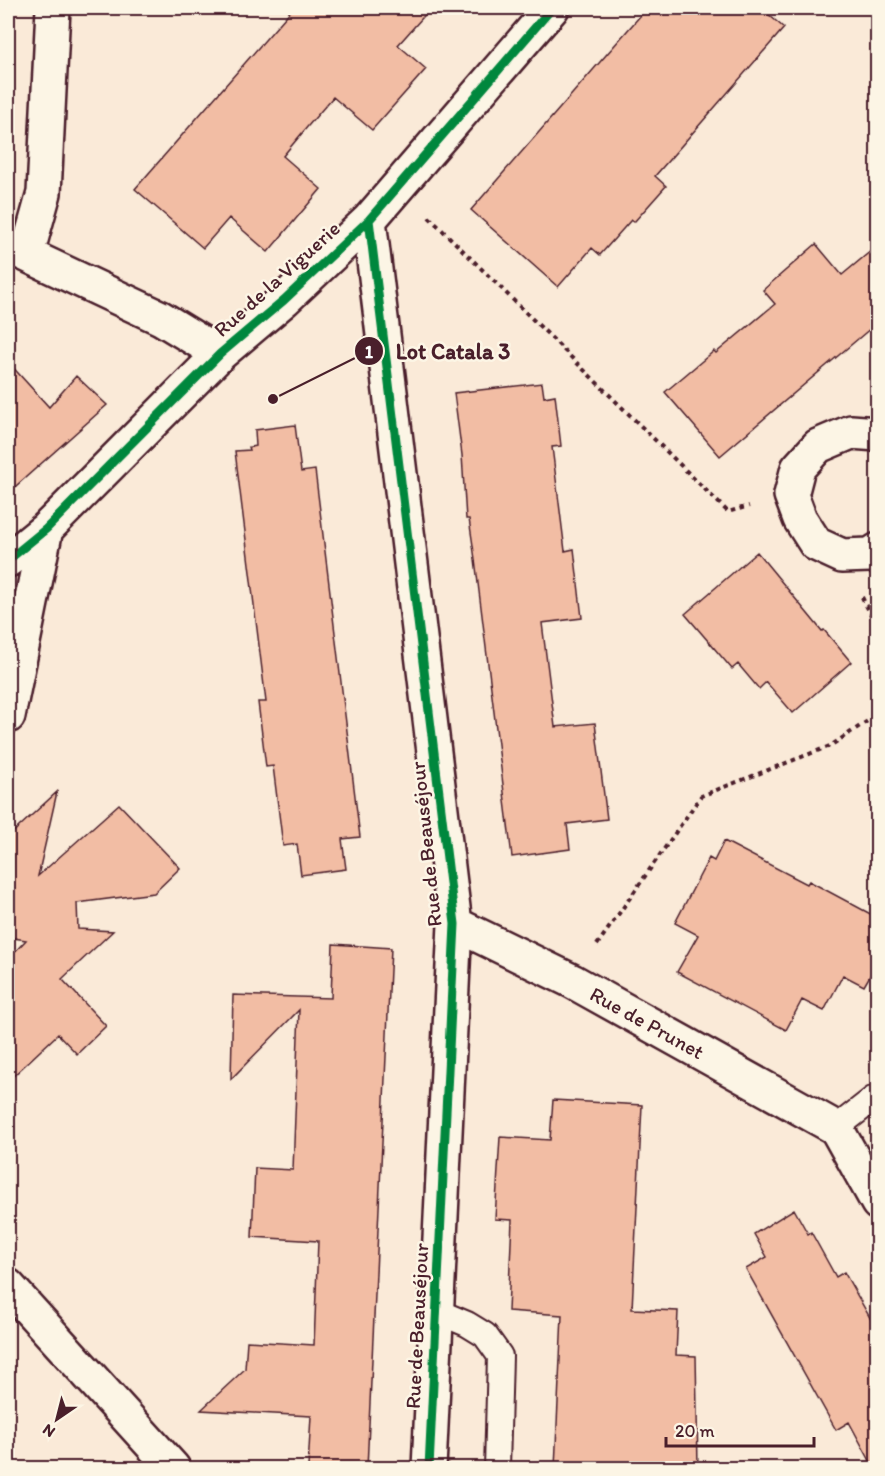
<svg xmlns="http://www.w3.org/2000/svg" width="885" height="1476" font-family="Itim,sans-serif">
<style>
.building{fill:#f2bda4;stroke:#4a1f2b;stroke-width:1.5}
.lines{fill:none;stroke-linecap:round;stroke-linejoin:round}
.lane-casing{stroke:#4a1f2b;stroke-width:28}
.street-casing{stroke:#4a1f2b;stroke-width:38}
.path{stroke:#4a1f2b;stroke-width:4;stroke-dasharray:4.5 4.5;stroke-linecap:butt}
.lane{stroke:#fcf5e5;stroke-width:24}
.street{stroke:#fcf5e5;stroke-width:33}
.cycleway-casing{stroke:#fcf5e5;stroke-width:13}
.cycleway{stroke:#00873e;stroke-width:9}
.labels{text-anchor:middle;stroke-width:5;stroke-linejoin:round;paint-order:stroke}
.street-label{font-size:21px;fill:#4a1f2b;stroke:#fcf5e5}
.leader{fill:none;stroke:#4a1f2b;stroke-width:2}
.callout-dot{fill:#4a1f2b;stroke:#fcf5e5;stroke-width:2}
.mark-label{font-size:18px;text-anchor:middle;font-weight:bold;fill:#fff}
.callout-label{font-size:22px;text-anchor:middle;font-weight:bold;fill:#4a1f2b;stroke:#fcf5e5;stroke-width:5;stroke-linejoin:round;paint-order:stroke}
</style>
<rect width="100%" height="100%" fill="#faead8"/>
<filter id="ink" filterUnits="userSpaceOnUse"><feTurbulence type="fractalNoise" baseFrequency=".0167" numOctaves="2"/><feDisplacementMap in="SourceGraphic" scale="12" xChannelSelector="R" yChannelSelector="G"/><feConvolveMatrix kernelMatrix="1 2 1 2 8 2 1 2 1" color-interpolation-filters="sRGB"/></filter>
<g filter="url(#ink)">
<!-- building -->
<path class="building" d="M 293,8 L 431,8 L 398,45 L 426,69 L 372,130 L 333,97 L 308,126 L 283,156 L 321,189 L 268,252 L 229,218 L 203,248 L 135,189 Z
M 647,8 L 761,8 L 784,28 L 655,176 L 666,186 L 634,222 L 631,220 L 600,255 L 592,248 L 558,287 L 471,210 Z
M 816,244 L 842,275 L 878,245 L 878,322 L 720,456 L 665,392 L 714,351 L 716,353 L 775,304 L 763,290 Z
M 8,362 L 49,407 L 76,376 L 107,405 L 8,493 Z
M 542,383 L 544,397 L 555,395 L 561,446 L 552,447 L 565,551 L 574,549 L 582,618 L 542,623 L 555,727 L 595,723 L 607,819 L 567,824 L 570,849 L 512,857 L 475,559 L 469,519 L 466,519 L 462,455 L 454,393 Z
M 295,425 L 301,472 L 315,470 L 360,837 L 342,839 L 346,869 L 301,875 L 297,844 L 283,846 L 273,766 L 266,767 L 258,702 L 266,702 L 235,451 L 250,450 L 249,447 L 256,446 L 255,430 Z
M 757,552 L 822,631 L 824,630 L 851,662 L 793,713 L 766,682 L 759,689 L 738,664 L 732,669 L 685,614 Z
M 57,792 L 38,876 L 119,804 L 180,868 L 154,893 L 77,903 L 78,929 L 113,931 L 62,979 L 106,1026 L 77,1054 L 58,1034 L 8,1081 L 8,959 L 26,940 L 8,937 L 8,837 Z
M 724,841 L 807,884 L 809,881 L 878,918 L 878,962 L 864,986 L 843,975 L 824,1011 L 802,1000 L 786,1030 L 677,972 L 698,935 L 675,923 L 709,858 L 714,861 Z
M 333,944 L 391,948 L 367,1468 L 308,1467 L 311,1416 L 201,1410 L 245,1369 L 247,1341 L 314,1345 L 318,1241 L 252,1237 L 255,1168 L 293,1170 L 299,1010 L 231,1079 L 233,995 L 331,998 Z
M 553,1100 L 642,1105 L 632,1309 L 678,1311 L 676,1355 L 696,1356 L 698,1468 L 555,1468 L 562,1315 L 508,1311 L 512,1220 L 495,1219 L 500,1137 L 550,1140 Z
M 794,1209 L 808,1234 L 811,1232 L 836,1277 L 844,1272 L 878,1332 L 878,1468 L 874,1468 L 849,1422 L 836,1430 L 746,1269 L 767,1257 L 754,1234 Z"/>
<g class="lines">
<defs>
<path id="lane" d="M 836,1128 L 873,1099 L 878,1098
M 436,1311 L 467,1324 L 485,1335 L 500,1356 L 497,1468"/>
<path id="street" d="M 369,220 L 455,924 L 429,1468
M 8,246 L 161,318 L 220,354
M 27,254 L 44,193 L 53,8
M 878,434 L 851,432 L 818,446 L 798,468 L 791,495 L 800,519 L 816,544 L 842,556 L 870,555 L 878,550
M 8,560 L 46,529 L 220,354 L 284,300 L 369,220 L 552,8
M 8,716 L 46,529
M 455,924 L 572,981 L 836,1128 L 878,1203
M 8,1286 L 173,1468"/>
</defs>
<!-- lane casing -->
<use href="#lane" class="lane-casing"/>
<!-- street casing -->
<use href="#street" class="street-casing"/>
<!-- path -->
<path class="path" d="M 429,217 L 728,512 L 749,506
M 862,597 L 878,629
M 597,945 L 701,796 L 830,746 L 878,714"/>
<!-- lane -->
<use href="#lane" class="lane"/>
<!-- street -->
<use href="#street" class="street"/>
<defs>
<path id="cycleway" d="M 369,220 L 455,924 L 429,1468
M 8,560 L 46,529 L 220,354 L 284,300 L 369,220 L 552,8"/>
</defs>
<!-- cycleway casing -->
<use href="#cycleway" class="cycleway-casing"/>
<!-- cycleway -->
<use href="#cycleway" class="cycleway"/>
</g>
</g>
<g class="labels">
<!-- street labels -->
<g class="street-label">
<text transform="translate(277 279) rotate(-42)" y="7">Rue de la Viguerie</text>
<text transform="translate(426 844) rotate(-96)" y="7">Rue de Beauséjour</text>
<text transform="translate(647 1023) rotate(29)" y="7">Rue de Prunet</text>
<text transform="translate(417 1326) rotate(-87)" y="7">Rue de Beauséjour</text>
</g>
</g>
<!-- callouts -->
<path class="leader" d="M273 399L369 351"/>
<g class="callout-dot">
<circle cx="273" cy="399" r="6"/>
<circle cx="369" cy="351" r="15"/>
</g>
<g class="mark-label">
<text x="369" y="358">1</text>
</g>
<g class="callout-label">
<text x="453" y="359">Lot Catala 3</text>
</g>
<!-- margin -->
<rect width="885" height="1476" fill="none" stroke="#fcf5e5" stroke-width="30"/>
<rect x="15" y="15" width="855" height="1446" fill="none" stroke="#4a1f2b" stroke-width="2" filter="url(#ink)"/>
<!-- north arrow -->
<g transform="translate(57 1419) rotate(215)" stroke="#fcf5e5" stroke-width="4.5" paint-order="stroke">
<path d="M0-4.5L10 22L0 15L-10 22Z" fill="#4a1f2b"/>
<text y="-9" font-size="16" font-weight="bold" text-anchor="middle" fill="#4a1f2b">N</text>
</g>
<!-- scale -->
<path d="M666 1437v9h148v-9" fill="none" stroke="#4a1f2b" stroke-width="3"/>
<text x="675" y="1437" font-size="18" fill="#4a1f2b" stroke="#fcf5e5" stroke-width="4.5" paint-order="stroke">20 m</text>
</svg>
